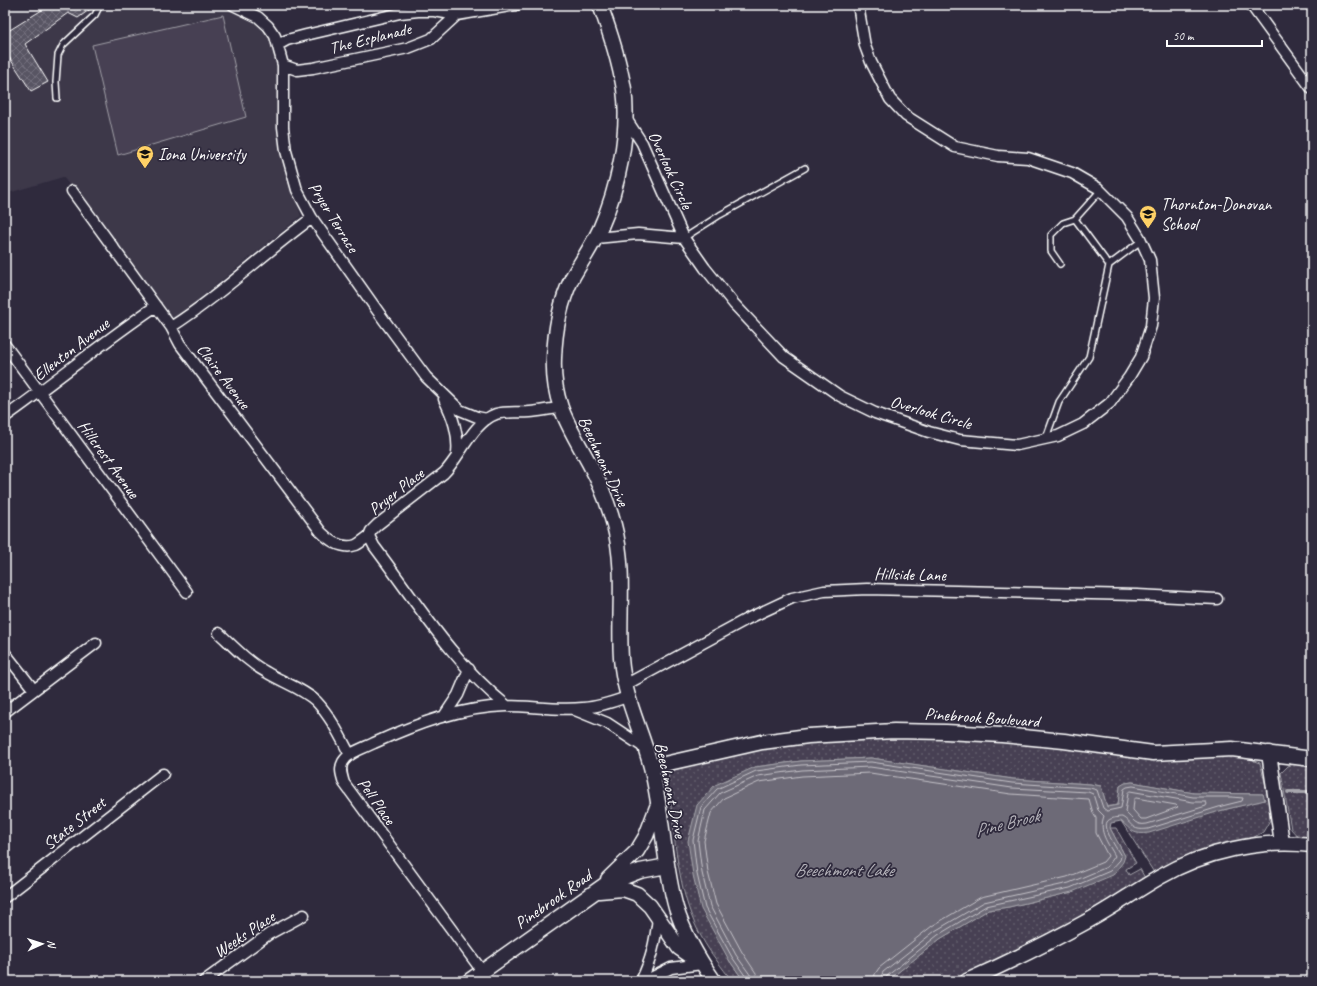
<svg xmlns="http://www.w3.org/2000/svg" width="1317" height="986" font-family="Caveat,sans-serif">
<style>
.built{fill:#3c3749}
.grass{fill:url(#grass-dots);stroke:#a2a0a8}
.garden{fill:#464152;stroke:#a2a0a8}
.water{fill:#6d6a77;stroke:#a7a6ad}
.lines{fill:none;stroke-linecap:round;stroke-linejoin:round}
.shore{stroke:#c5c3c9;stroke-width:1}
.stream{stroke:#a7a6ad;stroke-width:4}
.building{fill:url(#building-cross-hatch);stroke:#fff}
.lane-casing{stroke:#fff;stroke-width:8}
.street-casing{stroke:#fff;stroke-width:13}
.secondary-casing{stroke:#fff;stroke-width:17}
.lane{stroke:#2f2a3d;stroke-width:5}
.street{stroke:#2f2a3d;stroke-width:10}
.secondary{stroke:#2f2a3d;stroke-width:14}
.labels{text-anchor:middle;stroke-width:3.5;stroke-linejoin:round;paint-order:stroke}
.street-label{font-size:17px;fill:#fff;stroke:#2f2a3d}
.poi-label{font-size:17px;fill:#fff;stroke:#2f2a3d;text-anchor:start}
.water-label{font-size:18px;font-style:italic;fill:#b6b4bb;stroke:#2f2a3d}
</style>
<defs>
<pattern id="grass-dots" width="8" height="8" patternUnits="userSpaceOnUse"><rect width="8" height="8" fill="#464152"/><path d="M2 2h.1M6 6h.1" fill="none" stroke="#625e6c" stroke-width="1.8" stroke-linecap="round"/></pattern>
<pattern id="building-cross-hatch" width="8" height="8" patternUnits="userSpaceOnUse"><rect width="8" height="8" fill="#595564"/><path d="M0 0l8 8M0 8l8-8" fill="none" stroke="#726e7b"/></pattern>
</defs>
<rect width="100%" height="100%" fill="#2f2a3d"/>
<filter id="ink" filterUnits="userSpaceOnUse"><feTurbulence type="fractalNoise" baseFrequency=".025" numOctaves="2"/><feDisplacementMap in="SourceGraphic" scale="8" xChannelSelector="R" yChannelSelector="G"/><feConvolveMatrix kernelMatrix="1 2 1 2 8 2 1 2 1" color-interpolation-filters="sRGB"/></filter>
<g filter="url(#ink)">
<!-- built -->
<path class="built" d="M 5,5 L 220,5 L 263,27 L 275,46 L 279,67 L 283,162 L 301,216 L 174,319 L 63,177 L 5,194 Z"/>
<!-- grass -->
<path class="grass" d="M 896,735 L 1211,755 L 1253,756 L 1254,761 L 1260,763 L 1268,794 L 1270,820 L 1263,832 L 1251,839 L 1184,859 L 1155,874 L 1121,821 L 1223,810 L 1264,800 L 1263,794 L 1194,793 L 1132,782 L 1126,783 L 1120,786 L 1118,805 L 1107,807 L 1101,786 L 1090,784 L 1013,779 L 871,758 L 801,761 L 755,767 L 729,960 L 744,981 L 732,981 C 722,967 710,953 702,938 C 691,919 684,896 680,874 C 673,843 674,811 666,781 L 669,777 L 668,775 L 672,771 L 681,768 L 752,749 Z
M 1297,763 L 1312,764 L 1312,839 C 1302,838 1297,837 1291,829 L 1281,773 L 1288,766 Z
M 1110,828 L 1116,828 L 1136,863 L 1126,869 L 1129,875 L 1140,869 L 1145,878 L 1098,910 L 983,969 L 955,981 L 887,981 L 940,939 L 988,910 L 1009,907 L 1072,892 L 1125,856 Z"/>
<!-- garden -->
<path class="garden" d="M 223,15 L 246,117 L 118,155 L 92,45 Z"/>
<!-- water -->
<path class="water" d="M 871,758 L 1013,779 L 1090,784 L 1101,786 L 1107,807 L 1118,805 L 1120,786 L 1125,783 L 1132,782 L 1194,793 L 1263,794 L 1265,800 L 1223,810 L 1149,833 C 1133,835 1132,831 1121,821 L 1111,823 L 1110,828 L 1125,856 L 1123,862 L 1113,875 L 1072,892 L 1009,907 L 988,910 L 940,939 L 887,981 L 744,981 L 729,960 L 701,909 L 693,875 L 688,841 L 697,805 L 715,785 L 755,767 L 801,761 Z"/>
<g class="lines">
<!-- shore -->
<path class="shore" d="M 1130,791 L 1193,802 L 1206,802 L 1207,804 L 1206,806 L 1147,824 C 1135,826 1134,820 1125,812 L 1128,793 Z
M 1136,798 L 1176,805 L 1178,807 L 1146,819 L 1141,819 L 1133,810 L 1134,800 Z
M 747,981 L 746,977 L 732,957 L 705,908 L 697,874 L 693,840 L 701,807 L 717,789 L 756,771 L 801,765 L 871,762 L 1012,783 L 1090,788 L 1097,790 L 1103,808 L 1107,811 L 1121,808 L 1124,789 L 1127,787 L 1133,786 L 1193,797 L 1231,797 L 1243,798 L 1242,801 L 1222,806 L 1148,829 C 1130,831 1134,824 1122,817 C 1118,817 1109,818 1107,822 C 1103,829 1117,849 1121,856 L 1120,860 L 1110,871 L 1070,888 L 986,906 L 938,935 L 887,976 L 885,981
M 752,981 L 751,976 L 736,955 L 710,906 L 702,873 L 698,841 L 705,810 L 720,793 L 758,776 L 802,770 L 870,767 L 1012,788 L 1088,792 L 1093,794 L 1098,810 L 1104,816 C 1098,832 1108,843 1115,856 L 1107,867 L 1069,883 L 984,902 L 935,931 L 883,972 L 881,977 L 880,981
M 758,981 L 756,973 L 742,952 L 716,904 L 708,872 L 704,841 L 711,813 L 724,798 L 759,782 L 802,776 L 870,773 L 1011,794 L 1089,799 L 1093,813 L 1096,818 L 1096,833 L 1108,856 L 1103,862 L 1067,877 L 981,897 L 932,926 L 879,968 L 875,974 L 874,981"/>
<!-- stream -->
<path class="stream" d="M 1288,792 L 1312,792"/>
</g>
<!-- building -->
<path class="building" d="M 50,5 L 96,5 L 78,18 L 68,13 L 25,44 L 48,82 L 31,91 L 5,51 L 5,33 Z"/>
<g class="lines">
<defs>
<path id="lane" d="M 452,5 L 457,15
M 57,98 L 56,82 L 58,55 L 63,45 L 95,15 L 100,5
M 1075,219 L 1109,265 L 1141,241
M 684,238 L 720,215 L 805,168
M 1060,264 L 1051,251 L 1051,235 L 1063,223 L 1075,219 L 1101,190
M 1046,438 L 1059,402 L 1089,357 L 1109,265"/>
<path id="street" d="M 233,5 L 258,17 L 268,26 L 275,36 L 283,65 L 283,127 L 286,151 L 297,190 L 312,218 L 384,320 L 426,377 L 460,410 L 477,417 L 487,419
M 1251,5 L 1312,89
M 278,45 L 287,40 L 306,35 L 400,13 L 418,11 L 434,11 L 457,15 L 516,5
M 283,65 L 297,70 L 313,68 L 408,48 L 431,39 L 457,15
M 625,117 L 642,143 L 684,238 L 705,268 L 734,304 L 784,357 L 840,396 L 875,413 L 929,432 L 960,440 L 1017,445 L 1058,436 L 1083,424 L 1110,403 L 1129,377 L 1141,357 L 1151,326 L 1154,298 L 1150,260 L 1140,238 L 1127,217 L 1098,188 L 1072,173 L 1028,158 L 998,156 L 955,147 L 906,116 L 890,99 L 871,62 L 865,46 L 858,5
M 72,191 L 171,327 L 180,344 L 321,532 C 330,541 342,550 356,545 C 360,543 365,539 369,536
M 596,238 L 638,234 L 684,238
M 171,327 C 221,295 264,253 312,218
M 5,345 L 187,592
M 444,399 C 453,417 459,434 457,454
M 5,417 C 56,381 104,341 156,306
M 219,633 C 234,647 248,662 266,672 C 282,682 302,688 316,701 C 331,717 340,736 350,755
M 5,653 L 34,690
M 625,685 L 747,619 L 792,598 L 824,591 L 867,589 L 1137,595 L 1217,599
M 507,706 C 453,663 415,600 374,546 L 369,536 L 371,531 L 377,525 L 444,473 C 460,457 473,422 496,414 C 506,411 519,413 530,412 C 540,411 550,409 560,408
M 575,710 L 607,723 L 645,748
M 5,712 L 96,643
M 444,716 L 458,695 L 469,669
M 5,897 L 163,774
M 482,971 L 344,783 C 342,776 339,769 343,762 C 349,752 364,748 374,743 C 416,724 461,707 507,706 C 533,706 558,711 583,708 C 598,707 613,702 627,697
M 204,981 L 269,934 L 304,915
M 641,981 C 652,958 655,942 658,918
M 645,981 L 671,968 L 702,964"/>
<path id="secondary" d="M 600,5 C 610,32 619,60 624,89 C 630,133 618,189 600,229 C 592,246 581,262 572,278 C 560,303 555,330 554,358 C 552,403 569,426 589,463 C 600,483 608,503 614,525 C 626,570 618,612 621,658 C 624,699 641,728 651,767 C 663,813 663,862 676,908 C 684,934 698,958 714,981
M 1269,753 L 1282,843
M 651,767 L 762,742 L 808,736 L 894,731 L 946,732 L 1002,735 L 1064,741 L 1153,753 L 1232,749 L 1312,759
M 608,879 L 637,851 L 646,836 L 657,807
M 599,891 L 623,889 L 637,894 L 650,906 L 679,948 L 701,963
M 469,981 L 606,884 L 640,871 L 667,866
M 967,981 C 1007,963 1046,944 1084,923 C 1110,909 1134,892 1160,877 C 1205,851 1260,839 1312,845"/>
</defs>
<!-- lane casing -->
<use href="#lane" class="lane-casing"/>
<!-- street casing -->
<use href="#street" class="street-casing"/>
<!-- secondary casing -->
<use href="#secondary" class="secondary-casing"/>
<!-- lane -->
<use href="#lane" class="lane"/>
<!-- street -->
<use href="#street" class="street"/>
<!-- secondary -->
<use href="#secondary" class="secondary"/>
</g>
</g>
<!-- icons -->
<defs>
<symbol id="university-pin" viewBox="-11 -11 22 30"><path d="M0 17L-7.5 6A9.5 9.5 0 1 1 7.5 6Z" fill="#ffd166" stroke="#2f2a3d"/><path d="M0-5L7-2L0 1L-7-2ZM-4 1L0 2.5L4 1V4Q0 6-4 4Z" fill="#111"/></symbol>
<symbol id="school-pin" viewBox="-11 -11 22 30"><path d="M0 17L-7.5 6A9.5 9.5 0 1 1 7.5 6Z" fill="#ffd166" stroke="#2f2a3d"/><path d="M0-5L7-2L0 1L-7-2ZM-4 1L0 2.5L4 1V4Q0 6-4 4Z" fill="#111"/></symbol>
</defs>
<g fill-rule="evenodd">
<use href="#university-pin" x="135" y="144" width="20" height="27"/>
<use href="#school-pin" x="1138" y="204" width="20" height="27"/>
</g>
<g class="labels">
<!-- street labels -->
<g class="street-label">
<text transform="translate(370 38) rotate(-14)" y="6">The Esplanade</text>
<text transform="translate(671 170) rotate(65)" y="6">Overlook Circle</text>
<text transform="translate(334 217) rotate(58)" y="6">Pryer Terrace</text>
<text transform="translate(71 349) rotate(-38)" y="6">Ellenton Avenue</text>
<text transform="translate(224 376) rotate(53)" y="6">Claire Avenue</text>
<text transform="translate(931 412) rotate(16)" y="6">Overlook Circle</text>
<text transform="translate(109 459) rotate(54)" y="6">Hillcrest Avenue</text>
<text transform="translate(604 461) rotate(65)" y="6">Beechmont Drive</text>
<text transform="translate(396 491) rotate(-38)" y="6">Pryer Place</text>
<text transform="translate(910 574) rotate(1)" y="6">Hillside Lane</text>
<text transform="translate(982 717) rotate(4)" y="6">Pinebrook Boulevard</text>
<text transform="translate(671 790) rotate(78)" y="6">Beechmont Drive</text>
<text transform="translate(377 801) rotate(55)" y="6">Pell Place</text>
<text transform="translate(74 823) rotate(-38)" y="6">State Street</text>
<text transform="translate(553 899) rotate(-35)" y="6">Pinebrook Road</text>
<text transform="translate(244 934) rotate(-34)" y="6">Weeks Place</text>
</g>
<!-- poi labels -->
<g class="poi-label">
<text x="158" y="160">Iona University</text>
<text x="1161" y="210">Thornton-Donovan<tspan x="1161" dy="20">School</tspan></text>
</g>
<!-- water labels -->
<g class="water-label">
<text transform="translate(1007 823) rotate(-14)" y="6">Pine Brook</text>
<text x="844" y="876">Beechmont Lake</text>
</g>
</g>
<!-- margin -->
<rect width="1317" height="986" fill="none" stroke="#2f2a3d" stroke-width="20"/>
<rect x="10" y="10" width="1297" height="966" fill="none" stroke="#fff" stroke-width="1.5" filter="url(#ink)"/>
<!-- north arrow -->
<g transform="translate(42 944) rotate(87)" stroke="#2f2a3d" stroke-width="3" paint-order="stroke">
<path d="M0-3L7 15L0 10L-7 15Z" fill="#ffffff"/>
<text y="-6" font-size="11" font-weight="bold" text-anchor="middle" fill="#ffffff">N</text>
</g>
<!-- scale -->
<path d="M1167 40v6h95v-6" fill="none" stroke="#ffffff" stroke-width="2"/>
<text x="1173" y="40" font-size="12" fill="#ffffff" stroke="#2f2a3d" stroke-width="3" paint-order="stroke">50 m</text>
</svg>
